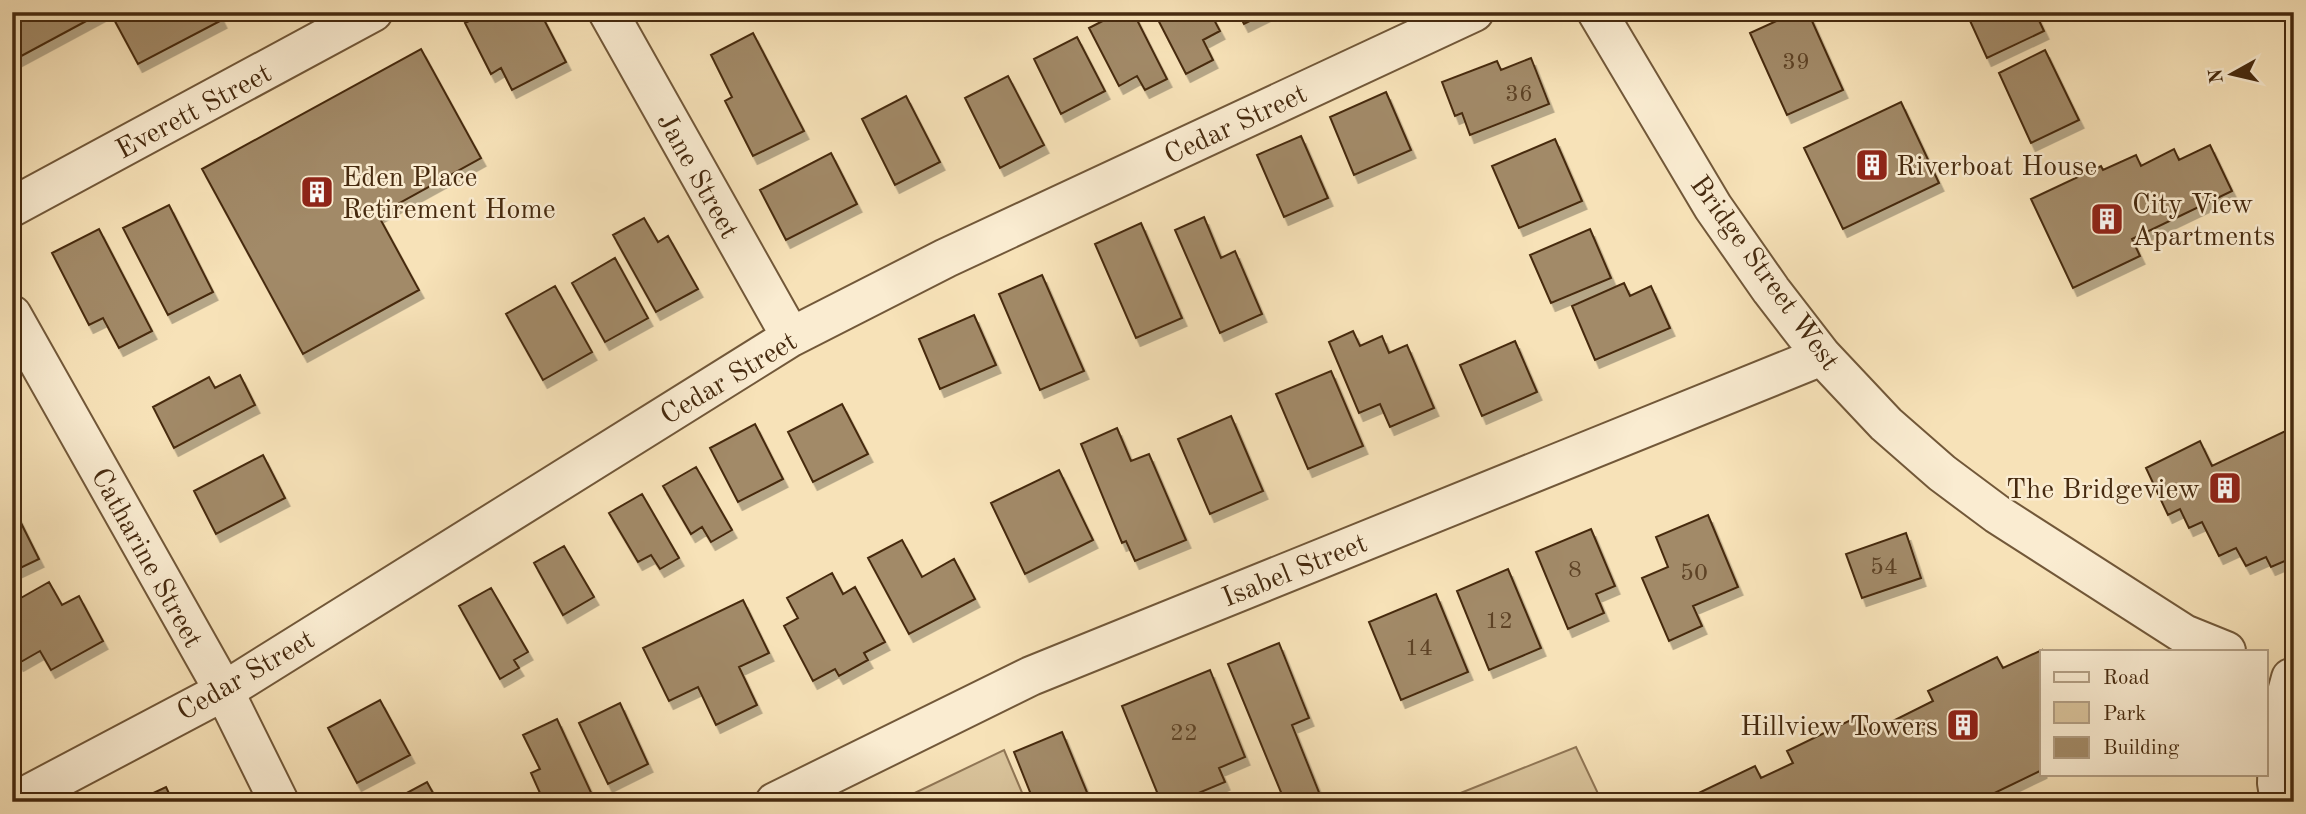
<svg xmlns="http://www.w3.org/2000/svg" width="2306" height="814" font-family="'Old Standard TT',serif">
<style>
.green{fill:#d9c39b;stroke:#907655;stroke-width:2}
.building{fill:#a28a67;stroke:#462a0f;stroke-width:2;filter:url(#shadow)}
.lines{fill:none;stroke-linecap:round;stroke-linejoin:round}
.minor-casing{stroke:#725839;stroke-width:42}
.minor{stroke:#faecd1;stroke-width:38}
.labels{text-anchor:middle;stroke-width:5;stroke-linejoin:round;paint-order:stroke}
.number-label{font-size:24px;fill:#5d4225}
.street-label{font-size:28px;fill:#462a0f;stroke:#faecd1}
.poi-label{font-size:28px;fill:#462a0f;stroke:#faecd1;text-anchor:start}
</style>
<defs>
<filter id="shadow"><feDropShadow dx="4.5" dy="8" stdDeviation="0" flood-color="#0004"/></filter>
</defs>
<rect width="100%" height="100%" fill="#f7e2b8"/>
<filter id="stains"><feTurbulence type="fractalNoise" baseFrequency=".00286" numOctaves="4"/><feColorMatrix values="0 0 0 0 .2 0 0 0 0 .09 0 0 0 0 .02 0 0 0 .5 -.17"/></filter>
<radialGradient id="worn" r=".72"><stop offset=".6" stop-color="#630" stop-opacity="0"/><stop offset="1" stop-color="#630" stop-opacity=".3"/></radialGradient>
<!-- green -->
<path class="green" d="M 1576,747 L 1602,802 L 1438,802 Z
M 1004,750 L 1026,802 L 896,802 Z"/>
<!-- building -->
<path class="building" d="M 12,12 L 103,12 L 12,61 Z
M 110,12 L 218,12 L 222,20 L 138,64 Z
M 487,12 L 540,12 L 566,62 L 512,90 L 501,68 L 491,74 L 465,23 Z
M 1120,12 L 1133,12 L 1167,79 L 1145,90 L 1137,76 L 1119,86 L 1089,28 Z
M 1154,12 L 1210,12 L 1220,31 L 1203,40 L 1213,60 L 1186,74 Z
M 1238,12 L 1268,12 L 1244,24 Z
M 1796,12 L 1808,12 L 1843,90 L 1787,115 L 1750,33 Z
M 1966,12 L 2035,12 L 2044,31 L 1987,58 Z
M 753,33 L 804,131 L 753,156 L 725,101 L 732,97 L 711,55 Z
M 1077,37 L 1105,91 L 1061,114 L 1034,59 Z
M 421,49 L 481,158 L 378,215 L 419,290 L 303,354 L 202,169 Z
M 2045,50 L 2079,120 L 2031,143 L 1999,73 Z
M 1531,58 L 1549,104 L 1470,135 L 1462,113 L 1455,116 L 1442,82 L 1497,61 L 1501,70 Z
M 1008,76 L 1044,145 L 1000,168 L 965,98 Z
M 1386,92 L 1411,150 L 1354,175 L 1330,117 Z
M 906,96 L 940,162 L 895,185 L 862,119 Z
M 1901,102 L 1939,183 L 1843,229 L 1804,148 Z
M 1301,136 L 1328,198 L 1284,217 L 1257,155 Z
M 1555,139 L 1582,201 L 1519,228 L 1492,166 Z
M 2210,145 L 2232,191 L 2132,239 L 2140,256 L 2073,288 L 2031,199 L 2101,166 L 2103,170 L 2136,155 L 2141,166 L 2174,149 L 2179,160 Z
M 831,153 L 857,204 L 786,240 L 760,190 Z
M 169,205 L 213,292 L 168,315 L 123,228 Z
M 1204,217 L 1221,258 L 1235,251 L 1262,314 L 1220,333 L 1175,230 Z
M 644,218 L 658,242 L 668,236 L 698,289 L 656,312 L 613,235 Z
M 1141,223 L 1182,318 L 1136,338 L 1095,244 Z
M 99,229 L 152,331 L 119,348 L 103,318 L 89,325 L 52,253 Z
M 1590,229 L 1611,278 L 1551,303 L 1530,255 Z
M 615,258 L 648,318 L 605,342 L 572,283 Z
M 1042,275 L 1084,371 L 1040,390 L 999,294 Z
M 1624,283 L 1630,296 L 1651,286 L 1670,328 L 1595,360 L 1572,306 Z
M 555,286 L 592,352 L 543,380 L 506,314 Z
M 974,315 L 996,365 L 940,389 L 919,339 Z
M 1353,331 L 1360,346 L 1382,336 L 1389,353 L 1407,345 L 1434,408 L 1390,427 L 1380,404 L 1359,413 L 1329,342 Z
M 1515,341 L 1537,392 L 1482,416 L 1460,365 Z
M 1331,371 L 1363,446 L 1308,469 L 1276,394 Z
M 240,375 L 255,405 L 174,448 L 153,407 L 209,377 L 215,388 Z
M 842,404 L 868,454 L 813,482 L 788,432 Z
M 1231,416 L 1263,491 L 1210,514 L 1178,439 Z
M 755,424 L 783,479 L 738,502 L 710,448 Z
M 2294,427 L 2294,557 L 2271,567 L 2266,557 L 2246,566 L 2236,548 L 2219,556 L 2202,522 L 2189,528 L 2180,509 L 2168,515 L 2146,468 L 2200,441 L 2212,466 Z
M 1117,428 L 1131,461 L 1149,454 L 1186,540 L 1135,561 L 1126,541 L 1122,543 L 1081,444 Z
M 263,455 L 285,498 L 216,534 L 194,491 Z
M 696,467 L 732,530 L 711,542 L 702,527 L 691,534 L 663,486 Z
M 1059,470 L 1093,540 L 1025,574 L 991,503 Z
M 642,494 L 679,558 L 660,569 L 651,555 L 638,562 L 609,513 Z
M 16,513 L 39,559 L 12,572 L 12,515 Z
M 1708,515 L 1738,587 L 1693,606 L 1702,626 L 1669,641 L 1642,578 L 1668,567 L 1656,537 Z
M 1591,529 L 1615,586 L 1596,594 L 1604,613 L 1568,629 L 1536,552 Z
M 1906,533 L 1921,578 L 1862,598 L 1846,554 Z
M 902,540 L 922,577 L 954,559 L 975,599 L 909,634 L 868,558 Z
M 564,546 L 594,597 L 563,615 L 534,563 Z
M 1508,569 L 1541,648 L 1489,670 L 1457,591 Z
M 832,573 L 843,594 L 855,587 L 885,642 L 864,653 L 868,660 L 839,676 L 835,669 L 813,681 L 784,626 L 798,618 L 787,598 Z
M 49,582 L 62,605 L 79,596 L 103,641 L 51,670 L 40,651 L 19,663 L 12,652 L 12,603 Z
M 491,588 L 528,652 L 514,660 L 519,668 L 500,679 L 459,606 Z
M 1436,594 L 1468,672 L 1401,700 L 1369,622 Z
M 743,600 L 769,653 L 739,667 L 757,705 L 716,725 L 698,687 L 669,701 L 643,648 Z
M 1279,643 L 1309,718 L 1292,725 L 1322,800 L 1317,802 L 1285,802 L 1228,664 Z
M 2042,650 L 2042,770 L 1976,802 L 1685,802 L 1684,800 L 1755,766 L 1761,778 L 1793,763 L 1787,751 L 1859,716 L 1867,734 L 1933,701 L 1928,691 L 1997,657 L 2003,668 Z
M 1210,670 L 1245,757 L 1219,768 L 1225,782 L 1196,794 L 1199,802 L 1161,802 L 1122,706 Z
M 380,700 L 410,755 L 357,783 L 328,728 Z
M 620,703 L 648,764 L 608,784 L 579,723 Z
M 557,719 L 594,799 L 589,802 L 544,802 L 531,773 L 540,769 L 523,735 Z
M 1062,732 L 1091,802 L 1034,802 L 1014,752 Z
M 427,782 L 438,802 L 390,802 Z
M 166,787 L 173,802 L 134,802 Z"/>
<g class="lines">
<defs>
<path id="minor" d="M 608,12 L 791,337
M 1597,12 L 1713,207 L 1771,290 L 1822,356 L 1886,424 L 1942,473 L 1997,514 L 2184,634 L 2226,651
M 12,207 L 373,12
M 12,315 L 224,691 L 279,802
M 14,802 L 224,691 L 791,337 L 946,258 L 1474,12
M 775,802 L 1031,676 L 1822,356
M 2280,802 L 2277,783 L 2279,722 L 2291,678"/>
</defs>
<!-- minor casing -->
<use href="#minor" class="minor-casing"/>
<!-- minor -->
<use href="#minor" class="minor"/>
</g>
<!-- icons -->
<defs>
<symbol id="building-square" viewBox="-11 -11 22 22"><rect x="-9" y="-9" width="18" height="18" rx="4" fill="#8f2418" stroke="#faecd1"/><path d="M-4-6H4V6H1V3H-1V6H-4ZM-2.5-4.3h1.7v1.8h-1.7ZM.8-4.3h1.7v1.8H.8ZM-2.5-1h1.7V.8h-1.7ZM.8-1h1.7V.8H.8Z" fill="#fff"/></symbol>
</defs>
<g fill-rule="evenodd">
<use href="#building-square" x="1853" y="146" width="38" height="38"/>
<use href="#building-square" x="298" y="173" width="38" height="38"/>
<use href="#building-square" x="2088" y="200" width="38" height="38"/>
<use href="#building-square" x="2206" y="469" width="38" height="38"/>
<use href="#building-square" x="1944" y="706" width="38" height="38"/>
</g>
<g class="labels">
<!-- number labels -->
<g class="number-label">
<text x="1796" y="69">39</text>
<text x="1519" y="101">36</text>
<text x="1884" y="574">54</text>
<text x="1575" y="577">8</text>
<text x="1694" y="580">50</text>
<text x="1499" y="628">12</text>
<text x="1419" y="655">14</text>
<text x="1184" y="740">22</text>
</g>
<!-- street labels -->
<g class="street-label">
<text transform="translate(193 110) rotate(-28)" y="10">Everett Street</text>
<text transform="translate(1235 123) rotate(-25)" y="10">Cedar Street</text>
<text transform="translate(699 175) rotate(61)" y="10">Jane Street</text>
<text transform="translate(1766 272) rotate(54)" y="10">Bridge Street West</text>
<text transform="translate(728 377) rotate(-31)" y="10">Cedar Street</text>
<text transform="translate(148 557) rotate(61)" y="10">Catharine Street</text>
<text transform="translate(1294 569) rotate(-22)" y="10">Isabel Street</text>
<text transform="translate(245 674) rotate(-30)" y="10">Cedar Street</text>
</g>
<!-- poi labels -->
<g class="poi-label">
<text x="1896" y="175">Riverboat House</text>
<text x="342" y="186">Eden Place<tspan x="342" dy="32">Retirement Home</tspan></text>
<text x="2132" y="213">City View<tspan x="2132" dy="32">Apartments</tspan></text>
<text x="2200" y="498" text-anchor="end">The Bridgeview</text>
<text x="1938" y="735" text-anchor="end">Hillview Towers</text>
</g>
</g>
<!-- margin -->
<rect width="2306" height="814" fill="none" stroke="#f7e2b8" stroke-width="42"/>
<rect x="14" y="14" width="2278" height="786" fill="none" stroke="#462a0f" stroke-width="3.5"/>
<rect x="21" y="21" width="2264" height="772" fill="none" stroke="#462a0f" stroke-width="2"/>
<!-- legend -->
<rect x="2040" y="650" width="228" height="126" fill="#faecd1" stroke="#b29e83" stroke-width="2"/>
<rect x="2054" y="672" width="35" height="10" fill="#faecd1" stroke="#b29e83" stroke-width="2"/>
<text x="2103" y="684" font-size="21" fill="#462a0f">Road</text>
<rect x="2054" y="702" width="35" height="21" fill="#d9c39b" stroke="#b29e83" stroke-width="2"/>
<text x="2103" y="720" font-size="21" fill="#462a0f">Park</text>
<rect x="2054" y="737" width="35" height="21" fill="#a28a67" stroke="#b29e83" stroke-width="2"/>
<text x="2103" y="754" font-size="21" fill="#462a0f">Building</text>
<!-- north arrow -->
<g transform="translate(2232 74) rotate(262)" stroke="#faecd1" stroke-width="5" paint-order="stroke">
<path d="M0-5L12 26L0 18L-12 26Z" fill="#462a0f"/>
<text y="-10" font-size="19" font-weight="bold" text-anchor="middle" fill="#462a0f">N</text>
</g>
<rect width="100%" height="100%" filter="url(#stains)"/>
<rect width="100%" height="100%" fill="url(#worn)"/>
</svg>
